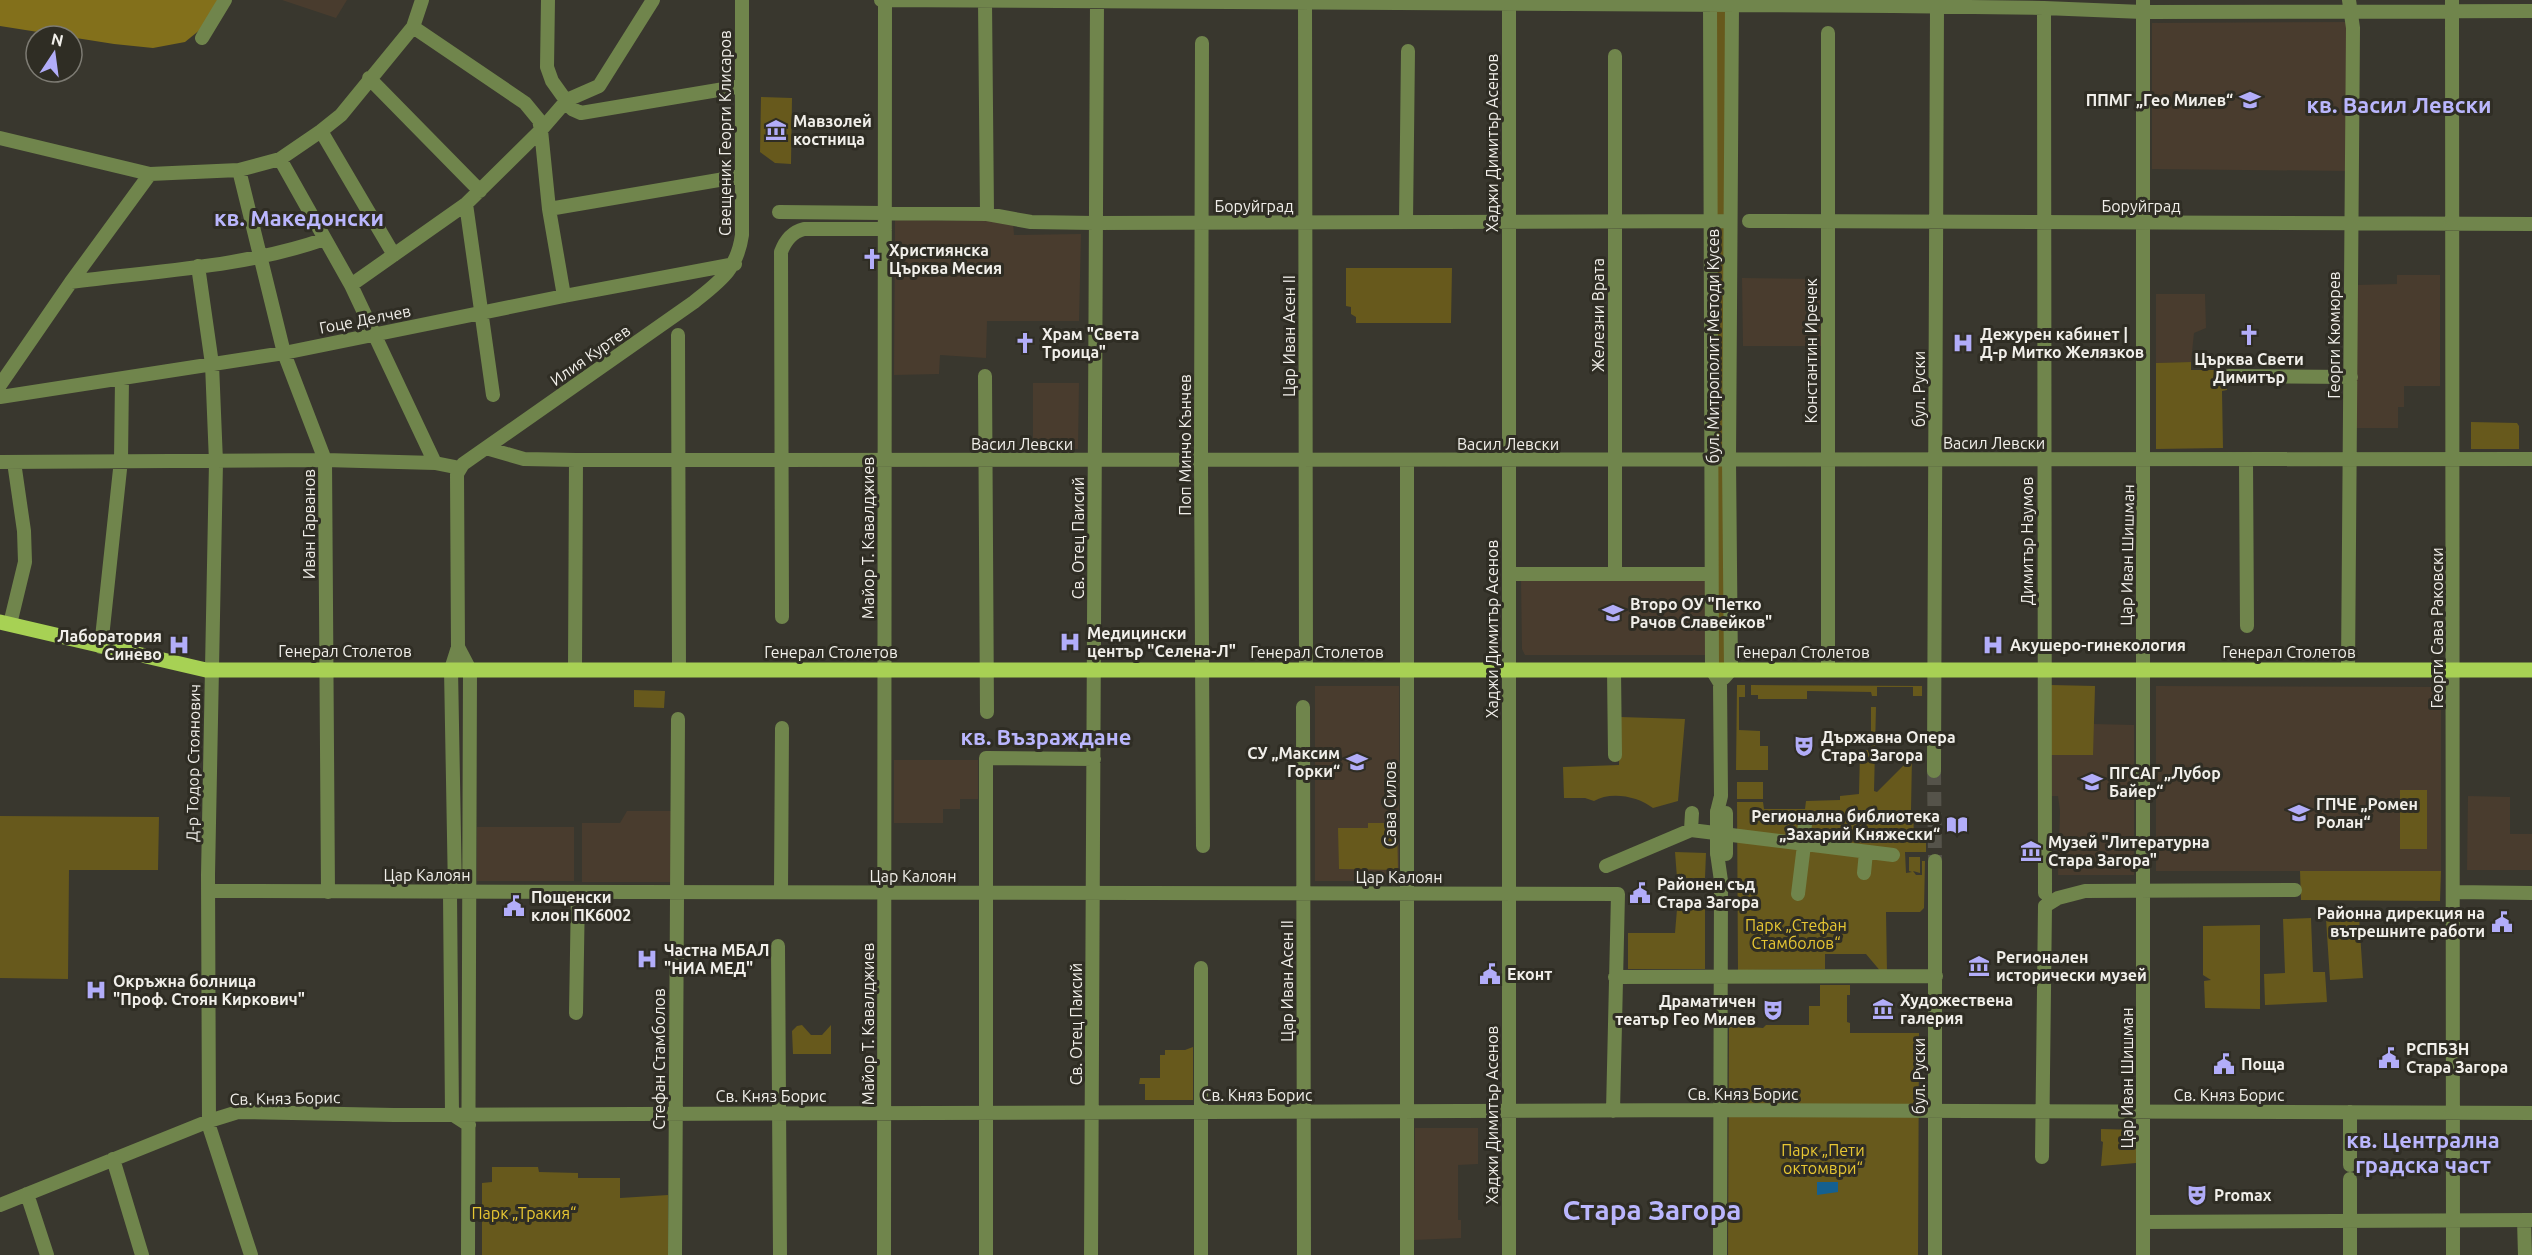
<svg xmlns="http://www.w3.org/2000/svg" width="2532" height="1255" font-family="Ubuntu,sans-serif">
<style>
.education{fill:#493c2e}
.green{fill:#67591c}
.forest{fill:#83701b}
.water{fill:#14608f}
.lines{fill:none;stroke-linecap:round;stroke-linejoin:round}
.minor-tunnel{stroke:#55534a;stroke-width:14;stroke-dasharray:14 7;stroke-linecap:butt}
.minor{stroke:#70854c;stroke-width:14}
.major{stroke:#a7d154;stroke-width:15}
.minor-bridge{stroke:#70854c;stroke-width:14}
.labels{text-anchor:middle;stroke-width:6;stroke-linejoin:round;paint-order:stroke}
.poi-label{font-size:16px;font-weight:bold;fill:#f1efea;stroke:#2f2d24;text-anchor:start}
.street-label{font-size:16px;fill:#f1efea;stroke:#2f2d24}
.park-label{font-size:16px;fill:#e8c733;stroke:#2f2d24}
.district-label{font-size:22px;font-weight:bold;fill:#bab6fd;stroke:#2f2d24}
.town-label{font-size:28px;font-weight:bold;fill:#bab6fd;stroke:#2f2d24}
</style>
<rect width="100%" height="100%" fill="#39372e"/>
<!-- education -->
<path class="education" d="M 282,0 L 347,0 L 336,18 Z
M 2349,22 L 2348,171 L 2152,169 L 2152,23 Z
M 895,220 L 1013,221 L 1014,235 L 1081,234 L 1079,321 L 987,321 L 986,358 L 940,355 L 939,374 L 894,375 Z
M 2397,275 L 2440,275 L 2440,386 L 2404,386 L 2404,407 L 2398,407 L 2398,428 L 2356,428 L 2356,285 L 2397,284 Z
M 1742,278 L 1820,279 L 1821,346 L 1743,346 Z
M 2156,294 L 2205,294 L 2206,328 L 2194,333 L 2191,362 L 2156,363 Z
M 1033,383 L 1079,383 L 1078,449 L 1033,449 Z
M 1705,578 L 1705,655 L 1525,655 L 1522,649 L 1521,580 Z
M 1315,686 L 1399,686 L 1399,881 L 1315,881 Z
M 2095,686 L 2094,724 L 2134,725 L 2134,875 L 2058,875 L 2060,811 L 2058,796 L 2050,796 L 2050,755 Z
M 2156,686 L 2441,687 L 2441,871 L 2156,871 Z
M 894,760 L 978,760 L 978,799 L 960,799 L 960,809 L 943,809 L 943,823 L 894,823 Z
M 2468,796 L 2510,797 L 2510,834 L 2532,834 L 2532,870 L 2467,870 Z
M 627,811 L 671,811 L 671,882 L 582,882 L 582,823 L 620,823 Z
M 477,827 L 574,827 L 574,881 L 477,881 Z
M 1415,1128 L 1478,1128 L 1478,1164 L 1458,1165 L 1458,1220 L 1461,1220 L 1461,1238 L 1414,1240 Z"/>
<!-- green -->
<path class="green" d="M 1710,5 L 1732,5 L 1731,670 L 1712,670 Z
M 761,97 L 792,98 L 791,164 L 775,163 L 760,152 Z
M 1346,268 L 1452,268 L 1451,323 L 1356,323 L 1356,317 L 1351,314 L 1351,307 L 1346,306 Z
M 2191,362 L 2191,370 L 2227,370 L 2227,390 L 2222,391 L 2223,448 L 2156,449 L 2156,363 Z
M 2471,422 L 2517,423 L 2519,426 L 2519,449 L 2471,449 Z
M 1737,685 L 1745,685 L 1745,697 L 1739,697 L 1739,730 L 1760,731 L 1760,746 L 1768,746 L 1768,770 L 1736,770 Z
M 1751,685 L 1922,686 L 1922,696 L 1913,696 L 1913,687 L 1877,687 L 1877,696 L 1872,696 L 1871,692 L 1807,691 L 1807,699 L 1758,699 L 1758,695 L 1751,695 Z
M 2051,685 L 2095,686 L 2093,755 L 2050,755 Z
M 634,690 L 665,691 L 664,708 L 634,707 Z
M 1871,707 L 1876,707 L 1874,791 L 1877,792 L 1912,757 L 1911,810 L 1913,810 L 1914,837 L 1926,837 L 1926,852 L 1905,852 L 1906,873 L 1912,872 L 1909,871 L 1909,857 L 1920,857 L 1920,873 L 1913,871 L 1916,875 L 1922,875 L 1922,861 L 1925,861 L 1924,908 L 1920,912 L 1886,912 L 1887,973 L 1882,973 L 1866,954 L 1825,954 L 1825,969 L 1746,970 L 1744,972 L 1738,972 L 1737,802 L 1763,802 L 1764,809 L 1805,809 L 1806,801 L 1840,800 L 1840,796 L 1859,794 L 1860,750 L 1871,750 Z
M 1620,717 L 1685,719 L 1678,801 L 1653,808 C 1638,796 1610,791 1594,801 L 1585,798 L 1564,798 L 1563,767 L 1619,765 Z
M 1737,782 L 1763,782 L 1763,799 L 1737,799 Z
M 2400,790 L 2427,790 L 2427,849 L 2400,849 Z
M 0,816 L 159,817 L 158,870 L 69,870 L 68,979 L 0,978 Z
M 1368,823 L 1397,823 L 1398,870 L 1339,869 L 1338,828 L 1368,828 Z
M 1675,852 L 1706,853 L 1705,878 L 1677,878 Z
M 2300,871 L 2441,871 L 2440,901 L 2301,900 Z
M 1677,909 L 1705,909 L 1705,969 L 1628,969 L 1628,933 L 1675,933 Z
M 2359,917 L 2363,978 L 2330,980 L 2326,919 Z
M 2311,918 L 2313,972 L 2325,972 L 2327,1002 L 2265,1005 L 2264,974 L 2285,973 L 2283,919 Z
M 2260,925 L 2260,1009 L 2205,1008 L 2204,981 L 2211,980 L 2203,975 L 2203,926 Z
M 1820,985 L 1850,985 L 1850,995 L 1847,995 L 1847,1022 L 1850,1023 L 1850,1033 L 1919,1033 L 1918,1255 L 1728,1255 L 1729,1025 L 1763,1028 L 1766,1025 L 1809,1025 L 1809,1006 L 1820,1006 Z
M 802,1025 L 811,1035 L 822,1035 L 831,1025 L 831,1054 L 793,1054 L 792,1031 L 797,1026 Z
M 1193,1047 L 1193,1100 L 1145,1100 L 1145,1084 L 1139,1084 L 1140,1078 L 1160,1078 L 1160,1055 L 1165,1055 L 1165,1050 L 1185,1050 Z
M 2101,1129 L 2137,1130 L 2136,1163 L 2101,1166 L 2103,1142 L 2101,1141 Z
M 492,1167 L 538,1167 L 539,1172 L 578,1173 L 578,1178 L 620,1178 L 620,1198 L 668,1195 L 668,1255 L 482,1255 L 482,1183 L 492,1182 Z"/>
<!-- forest -->
<path class="forest" d="M 0,0 L 220,0 L 201,29 L 185,42 L 153,48 L 114,44 L 0,26 Z"/>
<!-- water -->
<path class="water" d="M 1817,1182 L 1838,1182 L 1838,1192 L 1817,1195 Z"/>
<g class="lines">
<!-- minor-tunnel -->
<path class="minor-tunnel" d="M 1934,771 L 1935,861"/>
<!-- minor -->
<path class="minor" d="M 548,0 L 547,67 L 552,81 L 572,109 L 581,113 L 742,86
M 881,0 L 1893,6 L 2044,8 L 2143,12 L 2532,11
M 1509,0 L 1509,1255
M 2143,0 L 2143,1255
M 2452,0 L 2453,1255
M 985,1 L 987,214
M 1305,2 L 1306,670
M 1710,5 L 1712,670 L 1720,683 L 1721,796 L 1717,812
M 2044,8 L 2045,893
M 413,27 L 525,103 L 539,120 L 541,130 L 549,209 L 564,296
M 202,38 L 225,0
M 1202,43 L 1201,460 L 1203,846
M 1615,56 L 1615,574
M 369,78 L 480,191
M 321,131 L 394,255
M 0,138 L 150,174 L 239,170 L 280,159 L 321,131 L 341,115 L 413,27 L 422,0
M 280,159 L 351,285 L 435,463
M 239,170 L 284,353 L 325,460 L 328,892
M 466,204 L 493,395
M 549,209 L 742,176
M 779,212 L 987,214 L 1031,222 L 1094,223 L 1730,221
M 1749,221 L 2532,224
M 1406,222 L 1408,51
M 198,266 L 212,364 L 216,462 L 208,875 L 209,1126 L 251,1255
M 71,282 C 155,271 245,267 325,239
M 351,285 L 466,204 L 541,130 L 567,100 L 599,86 L 653,0
M 678,335 L 679,670
M 985,376 L 987,712
M 2229,376 L 2351,377
M 0,385 L 71,282 L 150,174
M 0,397 L 284,353 L 564,296 L 735,264
M 486,448 L 524,459 L 576,460 L 2532,459
M 2246,460 L 2247,626
M 0,462 L 325,460 L 435,463 L 460,468
M 1509,574 L 1711,574
M 782,617 L 781,252 C 785,241 792,232 804,229 L 885,229
M 10,624 L 25,562 L 24,531 L 14,462
M 101,647 L 121,460 L 122,379
M 458,647 L 470,670 L 468,1255
M 575,670 L 576,460
M 1614,670 L 1615,755
M 1828,670 L 1828,33
M 2348,670 L 2353,28 L 2349,0
M 1724,678 L 1731,670 L 1729,460 L 1732,5
M 1303,707 L 1304,1255
M 1934,771 L 1937,6
M 1691,830 L 1692,813
M 1802,844 L 1806,818
M 1717,853 L 1721,881 L 1720,1255
M 1606,866 L 1691,830 L 1893,855
M 1864,873 L 1866,852
M 208,891 L 1618,894 L 1613,1111
M 781,892 L 782,728
M 2454,892 L 2532,893
M 1798,894 L 1804,845
M 778,946 L 780,1255
M 1201,968 L 1201,1255
M 1615,977 L 1936,976
M 576,1013 L 578,892
M 469,1125 L 452,1114 L 450,895 L 455,892 L 451,669 L 458,647 L 457,474 L 463,464 L 694,302 C 720,281 737,270 742,235 L 742,0
M 2042,1157 L 2045,906 L 2058,898 L 2085,891 L 2295,890
M 113,1159 L 142,1255
M 2350,1165 L 2350,1112
M 27,1194 L 47,1255
M 0,1205 L 209,1121 L 238,1112 L 394,1115 L 1714,1110 L 2532,1113
M 2524,1220 L 2525,1255
M 2143,1222 L 2532,1220
M 675,1255 L 678,719
M 884,1255 L 885,1
M 986,1255 L 986,758 L 1094,759
M 1091,1255 L 1097,1
M 1407,1255 L 1407,460
M 1935,1255 L 1935,861
M 2350,1255 L 2350,1179"/>
<!-- major -->
<path class="major" d="M 0,622 L 206,670 L 2532,670"/>
<!-- minor-bridge -->
<path class="minor-bridge" d="M 1717,853 L 1717,812
M 1726,854 L 1726,813"/>
</g>
<!-- icons -->
<defs>
<symbol id="school-bare" viewBox="-9 -9 18 18"><path d="M0-5L7-2L0 1L-7-2ZM-4 1L0 2.5L4 1V4Q0 6-4 4Z" fill="#b2adf9" stroke="#2f2d24" stroke-width="2.5" paint-order="stroke"/></symbol>
<symbol id="museum-bare" viewBox="-9 -9 18 18"><path d="M0-6L6-3V-2H-6V-3ZM-5-1h2V3h-2ZM-1-1h2V3h-2ZM3-1h2V3H3ZM-6 4H6V6H-6Z" fill="#b2adf9" stroke="#2f2d24" stroke-width="2.5" paint-order="stroke"/></symbol>
<symbol id="church-bare" viewBox="-9 -9 18 18"><path d="M-1.2-6h2.4v3.5h3.3v2.4h-3.3V6h-2.4V-.1h-3.3v-2.4h3.3Z" fill="#b2adf9" stroke="#2f2d24" stroke-width="2.5" paint-order="stroke"/></symbol>
<symbol id="hospital-bare" viewBox="-9 -9 18 18"><path d="M-5-5h3v3.5h4V-5h3V5h-3V1.5h-4V5h-3Z" fill="#b2adf9" stroke="#2f2d24" stroke-width="2.5" paint-order="stroke"/></symbol>
<symbol id="theatre-bare" viewBox="-9 -9 18 18"><path d="M-5-5.5Q0-4 5-5.5V0Q5 5 0 6Q-5 5-5 0ZM-3.3-2.5H-1v1.5H-3.3ZM1-2.5H3.3v1.5H1ZM-2.8 1Q0 5.5 2.8 1Z" fill="#b2adf9" stroke="#2f2d24" stroke-width="2.5" paint-order="stroke"/></symbol>
<symbol id="library-bare" viewBox="-9 -9 18 18"><path d="M-6-4Q-3-5.5-.7-3.5V5Q-3 3-6 4ZM6-4Q3-5.5 .7-3.5V5Q3 3 6 4Z" fill="#b2adf9" stroke="#2f2d24" stroke-width="2.5" paint-order="stroke"/></symbol>
<symbol id="civic-bare" viewBox="-9 -9 18 18"><path d="M-.6-6.5H3V-4.5H.6V-3L4-1V1h2V6H-6V1h2V-1L-.6-3ZM-1.2 2.5V6h2.4V2.5Z" fill="#b2adf9" stroke="#2f2d24" stroke-width="2.5" paint-order="stroke"/></symbol>
</defs>
<g fill-rule="evenodd">
<use href="#school-bare" x="2235" y="85" width="30" height="30"/>
<use href="#museum-bare" x="761" y="115" width="30" height="30"/>
<use href="#church-bare" x="857" y="244" width="30" height="30"/>
<use href="#church-bare" x="2234" y="320" width="30" height="30"/>
<use href="#church-bare" x="1010" y="328" width="30" height="30"/>
<use href="#hospital-bare" x="1948" y="328" width="30" height="30"/>
<use href="#school-bare" x="1598" y="598" width="30" height="30"/>
<use href="#hospital-bare" x="1055" y="627" width="30" height="30"/>
<use href="#hospital-bare" x="164" y="630" width="30" height="30"/>
<use href="#hospital-bare" x="1978" y="630" width="30" height="30"/>
<use href="#theatre-bare" x="1789" y="731" width="30" height="30"/>
<use href="#school-bare" x="1342" y="747" width="30" height="30"/>
<use href="#school-bare" x="2077" y="767" width="30" height="30"/>
<use href="#school-bare" x="2284" y="798" width="30" height="30"/>
<use href="#library-bare" x="1942" y="810" width="30" height="30"/>
<use href="#museum-bare" x="2016" y="836" width="30" height="30"/>
<use href="#civic-bare" x="1625" y="878" width="30" height="30"/>
<use href="#civic-bare" x="499" y="891" width="30" height="30"/>
<use href="#civic-bare" x="2487" y="907" width="30" height="30"/>
<use href="#hospital-bare" x="632" y="944" width="30" height="30"/>
<use href="#museum-bare" x="1964" y="951" width="30" height="30"/>
<use href="#civic-bare" x="1475" y="959" width="30" height="30"/>
<use href="#hospital-bare" x="81" y="975" width="30" height="30"/>
<use href="#museum-bare" x="1868" y="994" width="30" height="30"/>
<use href="#theatre-bare" x="1758" y="995" width="30" height="30"/>
<use href="#civic-bare" x="2374" y="1043" width="30" height="30"/>
<use href="#civic-bare" x="2209" y="1049" width="30" height="30"/>
<use href="#theatre-bare" x="2182" y="1180" width="30" height="30"/>
</g>
<g class="labels">
<!-- poi labels -->
<g class="poi-label">
<text x="2233" y="106" text-anchor="end">ППМГ „Гео Милев“</text>
<text x="793" y="127">Мавзолей<tspan x="793" dy="18">костница</tspan></text>
<text x="889" y="256">Християнска<tspan x="889" dy="18">Църква Месия</tspan></text>
<text x="1042" y="340">Храм "Света<tspan x="1042" dy="18">Троица"</tspan></text>
<text x="1980" y="340">Дежурен кабинет |<tspan x="1980" dy="18">Д-р Митко Желязков</tspan></text>
<text x="2249" y="365" text-anchor="middle">Църква Свети<tspan x="2249" dy="18">Димитър</tspan></text>
<text x="1630" y="610">Второ ОУ "Петко<tspan x="1630" dy="18">Рачов Славейков"</tspan></text>
<text x="1087" y="639">Медицински<tspan x="1087" dy="18">център "Селена-Л"</tspan></text>
<text x="162" y="642" text-anchor="end">Лаборатория<tspan x="162" dy="18">Синево</tspan></text>
<text x="2010" y="651">Акушеро-гинекология</text>
<text x="1821" y="743">Държавна Опера<tspan x="1821" dy="18">Стара Загора</tspan></text>
<text x="1340" y="759" text-anchor="end">СУ „Максим<tspan x="1340" dy="18">Горки“</tspan></text>
<text x="2109" y="779">ПГСАГ „Лубор<tspan x="2109" dy="18">Байер“</tspan></text>
<text x="2316" y="810">ГПЧЕ „Ромен<tspan x="2316" dy="18">Ролан“</tspan></text>
<text x="1940" y="822" text-anchor="end">Регионална библиотека<tspan x="1940" dy="18">„Захарий Княжески“</tspan></text>
<text x="2048" y="848">Музей "Литературна<tspan x="2048" dy="18">Стара Загора"</tspan></text>
<text x="1657" y="890">Районен съд<tspan x="1657" dy="18">Стара Загора</tspan></text>
<text x="531" y="903">Пощенски<tspan x="531" dy="18">клон ПК6002</tspan></text>
<text x="2485" y="919" text-anchor="end">Районна дирекция на<tspan x="2485" dy="18">вътрешните работи</tspan></text>
<text x="664" y="956">Частна МБАЛ<tspan x="664" dy="18">"НИА МЕД"</tspan></text>
<text x="1996" y="963">Регионален<tspan x="1996" dy="18">исторически музей</tspan></text>
<text x="1507" y="980">Еконт</text>
<text x="113" y="987">Окръжна болница<tspan x="113" dy="18">"Проф. Стоян Киркович"</tspan></text>
<text x="1900" y="1006">Художествена<tspan x="1900" dy="18">галерия</tspan></text>
<text x="1756" y="1007" text-anchor="end">Драматичен<tspan x="1756" dy="18">театър Гео Милев</tspan></text>
<text x="2406" y="1055">РСПБЗН<tspan x="2406" dy="18">Стара Загора</tspan></text>
<text x="2241" y="1070">Поща</text>
<text x="2214" y="1201">Promax</text>
</g>
<!-- street labels -->
<g class="street-label">
<text transform="translate(725 133) rotate(-90)" y="6">Свещеник Георги Клисаров</text>
<text transform="translate(1492 143) rotate(-90)" y="6">Хаджи Димитър Асенов</text>
<text x="1254" y="212">Боруйград</text>
<text x="2141" y="212">Боруйград</text>
<text transform="translate(1598 315) rotate(-90)" y="6">Железни Врата</text>
<text transform="translate(365 319) rotate(-11)" y="6">Гоце Делчев</text>
<text transform="translate(2334 335) rotate(-90)" y="6">Георги Кюмюрев</text>
<text transform="translate(1289 336) rotate(-90)" y="6">Цар Иван Асен II</text>
<text transform="translate(1713 346) rotate(-90)" y="6">бул. Митрополит Методи Кусев</text>
<text transform="translate(1811 351) rotate(-90)" y="6">Константин Иречек</text>
<text transform="translate(590 355) rotate(-35)" y="6">Илия Куртев</text>
<text transform="translate(1919 389) rotate(-90)" y="6">бул. Руски</text>
<text x="1994" y="449">Васил Левски</text>
<text x="1022" y="450">Васил Левски</text>
<text x="1508" y="450">Васил Левски</text>
<text transform="translate(1185 445) rotate(-90)" y="6">Поп Минчо Кънчев</text>
<text transform="translate(309 524) rotate(-90)" y="6">Иван Гарванов</text>
<text transform="translate(868 538) rotate(-90)" y="6">Майор Т. Кавалджиев</text>
<text transform="translate(1078 538) rotate(-90)" y="6">Св. Отец Паисий</text>
<text transform="translate(2027 541) rotate(-90)" y="6">Димитър Наумов</text>
<text transform="translate(2127 555) rotate(-89)" y="6">Цар Иван Шишман</text>
<text transform="translate(2437 628) rotate(-90)" y="6">Георги Сава Раковски</text>
<text transform="translate(1492 629) rotate(-90)" y="6">Хаджи Димитър Асенов</text>
<text x="345" y="657">Генерал Столетов</text>
<text x="831" y="658">Генерал Столетов</text>
<text x="1317" y="658">Генерал Столетов</text>
<text x="1803" y="658">Генерал Столетов</text>
<text x="2289" y="658">Генерал Столетов</text>
<text transform="translate(193 763) rotate(-89)" y="6">Д-р Тодор Стоянович</text>
<text transform="translate(1390 804) rotate(-90)" y="6">Сава Силов</text>
<text x="427" y="881">Цар Калоян</text>
<text x="913" y="882">Цар Калоян</text>
<text x="1399" y="883">Цар Калоян</text>
<text transform="translate(1287 981) rotate(-90)" y="6">Цар Иван Асен II</text>
<text transform="translate(868 1024) rotate(-90)" y="6">Майор Т. Кавалджиев</text>
<text transform="translate(1076 1024) rotate(-90)" y="6">Св. Отец Паисий</text>
<text transform="translate(659 1059) rotate(-90)" y="6">Стефан Стамболов</text>
<text transform="translate(1919 1076) rotate(-90)" y="6">бул. Руски</text>
<text transform="translate(2127 1078) rotate(-90)" y="6">Цар Иван Шишман</text>
<text x="1743" y="1100">Св. Княз Борис</text>
<text x="1257" y="1101">Св. Княз Борис</text>
<text x="2229" y="1101">Св. Княз Борис</text>
<text x="771" y="1102">Св. Княз Борис</text>
<text transform="translate(285 1098) rotate(-1)" y="6">Св. Княз Борис</text>
<text transform="translate(1492 1115) rotate(-90)" y="6">Хаджи Димитър Асенов</text>
</g>
<!-- park labels -->
<g class="park-label">
<text x="1796" y="931">Парк „Стефан<tspan x="1796" dy="18">Стамболов“</tspan></text>
<text x="1823" y="1156">Парк „Пети<tspan x="1823" dy="18">октомври“</tspan></text>
<text x="524" y="1219">Парк „Тракия“</text>
</g>
<!-- district labels -->
<g class="district-label">
<text x="2399" y="113">кв. Васил Левски</text>
<text x="299" y="226">кв. Македонски</text>
<text x="1046" y="745">кв. Възраждане</text>
<text x="2423" y="1148">кв. Централна<tspan x="2423" dy="25">градска част</tspan></text>
</g>
<!-- town labels -->
<g class="town-label">
<text x="1652" y="1220">Стара Загора</text>
</g>
</g>
<!-- north arrow -->
<g transform="translate(54 54) rotate(13)"><circle r="28" fill="#2f2d24" stroke="#7d7b73" stroke-width="1.5"/>
<path d="M0-4.5L10 22L0 15L-10 22Z" fill="#b2adf9"/>
<text y="-9" font-size="16" font-weight="bold" text-anchor="middle" fill="#f1efea">N</text>
</g>
</svg>
